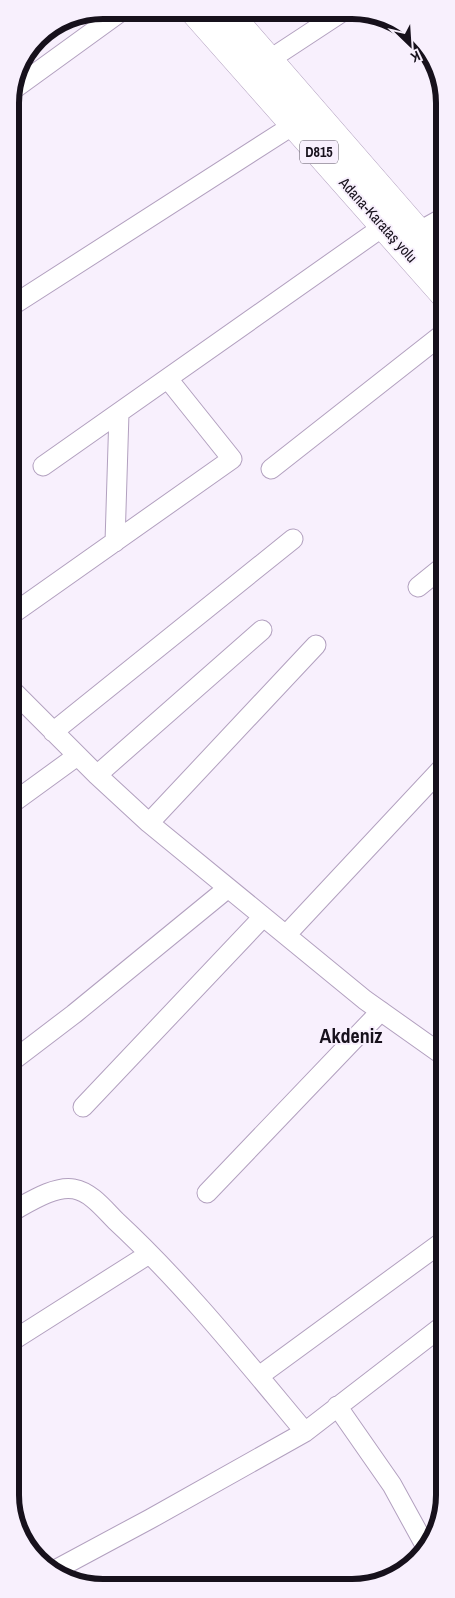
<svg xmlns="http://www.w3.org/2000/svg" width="455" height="1598" font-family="'Archivo Narrow',sans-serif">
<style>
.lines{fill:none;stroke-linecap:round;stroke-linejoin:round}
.minor-casing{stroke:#b2a0bf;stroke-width:21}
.primary-casing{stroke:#b2a0bf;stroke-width:29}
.minor{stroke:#fff;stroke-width:19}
.primary{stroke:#fff;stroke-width:28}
.labels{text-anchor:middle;stroke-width:4;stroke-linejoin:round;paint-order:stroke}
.shield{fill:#f8f0fd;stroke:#5a5460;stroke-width:1}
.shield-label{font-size:14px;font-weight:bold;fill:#17111c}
.street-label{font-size:15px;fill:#17111c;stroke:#f8f0fd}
.district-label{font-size:20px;font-weight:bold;fill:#17111c;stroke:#f8f0fd}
.rim{fill:none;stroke:#17111c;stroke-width:6}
</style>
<rect width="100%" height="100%" fill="#f8f0fd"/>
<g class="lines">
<defs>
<path id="minor" d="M 269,60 L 342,12
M 14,89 L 123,10
M 418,232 L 443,218
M 10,307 L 295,124
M 43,466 L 384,226
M 271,469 L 444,333
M 115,542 L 119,413
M 418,587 L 444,566
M 11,615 L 232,459 L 168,379
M 11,689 L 97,775 L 149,823 L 365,1000 L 444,1056
M 53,732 L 293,539
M 97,775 L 262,630
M 11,804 L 77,756
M 149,823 L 316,645
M 286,935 L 444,766
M 11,1062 L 74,1014 L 228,888
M 83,1107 L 263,917
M 207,1193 L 381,1011
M 11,1212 C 28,1203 55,1185 74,1189 C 91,1192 104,1209 116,1221 C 185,1285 244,1359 305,1432
M 12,1341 L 149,1254
M 259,1376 L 445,1240
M 337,1406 L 392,1485 L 426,1547
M 55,1570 L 150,1519 L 305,1432 L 445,1324"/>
<path id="primary" d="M 194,11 L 444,294
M 226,11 L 443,261"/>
</defs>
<!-- minor casing -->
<use href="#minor" class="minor-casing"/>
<!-- primary casing -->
<use href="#primary" class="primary-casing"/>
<!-- minor -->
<use href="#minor" class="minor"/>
<!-- primary -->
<use href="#primary" class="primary"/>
</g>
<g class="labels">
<!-- shield labels -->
<rect class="shield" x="300" y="140.5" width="38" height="23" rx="4"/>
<g class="shield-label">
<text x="319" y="157">D815</text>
</g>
<!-- street labels -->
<g class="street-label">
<text transform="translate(378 220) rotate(48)" y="5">Adana-Karataş yolu</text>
</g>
<!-- district labels -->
<g class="district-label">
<text x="351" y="1043">Akdeniz</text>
</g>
</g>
<!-- crop -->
<path d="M0 0H455V1598H0ZM103 19H352A84 84 0 0 1 436 103V1495A84 84 0 0 1 352 1579H103A84 84 0 0 1 19 1495V103A84 84 0 0 1 103 19Z" fill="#f8f0fd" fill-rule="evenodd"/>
<path class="rim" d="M103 19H352A84 84 0 0 1 436 103V1495A84 84 0 0 1 352 1579H103A84 84 0 0 1 19 1495V103A84 84 0 0 1 103 19Z"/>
<!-- north arrow -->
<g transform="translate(410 45) rotate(155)" stroke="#f8f0fd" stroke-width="4" paint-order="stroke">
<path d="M0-4L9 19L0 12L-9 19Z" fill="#17111c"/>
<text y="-8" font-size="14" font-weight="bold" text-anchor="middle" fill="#17111c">K</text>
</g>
</svg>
